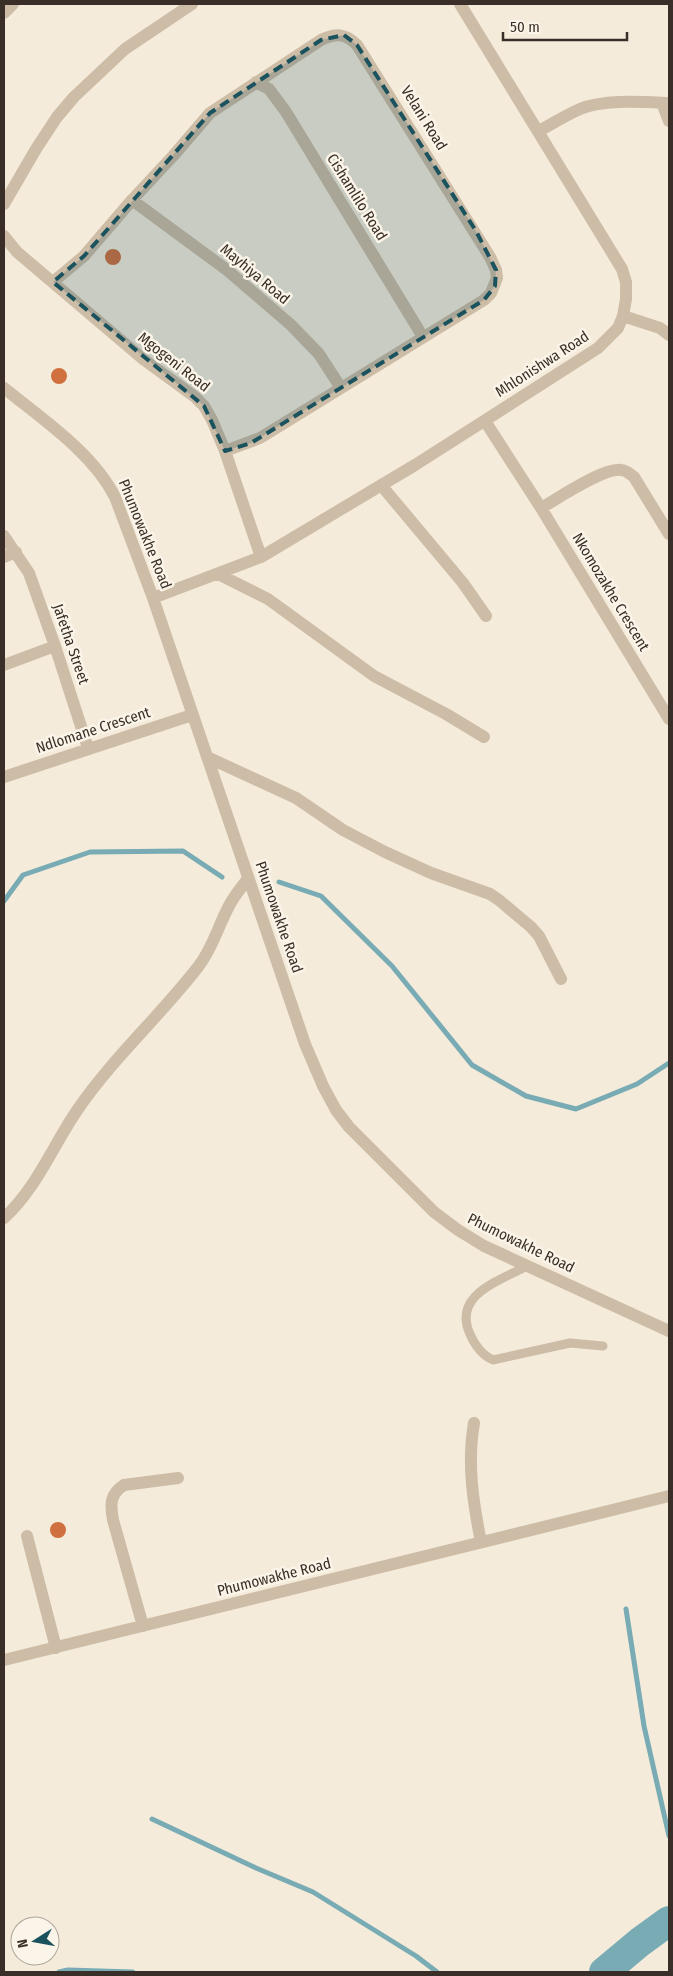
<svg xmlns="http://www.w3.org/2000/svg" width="673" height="1976" font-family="'Fira Sans Condensed',sans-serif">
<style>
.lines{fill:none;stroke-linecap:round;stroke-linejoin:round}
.stream{stroke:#78abb3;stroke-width:5}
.river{stroke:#78abb3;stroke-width:30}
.building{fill:#cf703e}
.lane{stroke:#cdbca6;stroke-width:9}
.street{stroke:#cdbca6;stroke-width:12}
.marked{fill:#1a525e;fill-opacity:0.2;stroke:#1a525e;stroke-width:4;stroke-dasharray:10 6;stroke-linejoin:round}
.labels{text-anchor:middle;stroke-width:5;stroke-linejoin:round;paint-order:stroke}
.street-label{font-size:15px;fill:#392f28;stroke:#fbf4e8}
</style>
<rect width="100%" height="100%" fill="#f4ebdb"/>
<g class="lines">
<!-- stream -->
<path class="stream" d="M 279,882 L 321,896 L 392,966 L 472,1065 L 526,1096 L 576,1109 L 637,1084 L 669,1063
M 4,901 L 23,875 L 90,852 L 183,851 L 222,877
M 626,1609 L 644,1726 L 669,1836
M 152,1819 L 256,1868 L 313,1892 L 416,1956 L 437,1972
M 59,1972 L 68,1970 L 133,1972"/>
<!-- river -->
<path class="river" d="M 604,1972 L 640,1942 L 669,1921"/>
</g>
<!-- building -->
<path class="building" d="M105 257a8 8 0 1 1 16 0a8 8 0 1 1-16 0Z
M51 376a8 8 0 1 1 16 0a8 8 0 1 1-16 0Z
M50 1530a8 8 0 1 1 16 0a8 8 0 1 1-16 0Z"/>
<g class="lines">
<!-- lane -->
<path class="lane" d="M 527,1266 C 499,1281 452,1295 470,1334 C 475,1346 482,1355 493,1360 L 570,1343 L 603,1346"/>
<!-- street -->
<path class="street" d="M 4,13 L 13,4
M 256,82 L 269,89 L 286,112 L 423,337
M 662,103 L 669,121
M 539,131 C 552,124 566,115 580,109 C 604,99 644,102 669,103
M 132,200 L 227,270 L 291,325 L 319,354 L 341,388
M 4,204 L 36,149 L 57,117 L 74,97 L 125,49 L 192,4
M 4,236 L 17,252 L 143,359 L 195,397 L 204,406 L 212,420 L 225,451 L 261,557
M 53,282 L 84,256 L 132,200 L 173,156 L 210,113 L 321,40 C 336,33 345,33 357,45 L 490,257 L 496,270 L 497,278 L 491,293 L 484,300 L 260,438 L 225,451
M 623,316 L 660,328 L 669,335
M 4,388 C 42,419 93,453 115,497 L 153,598 L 305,1044 L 323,1086 L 336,1110 L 349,1127 L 434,1212 L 458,1230 L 484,1246 L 669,1331
M 485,421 L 541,508 L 669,719
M 381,485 L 463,583 L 486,616
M 541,508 C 557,499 604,467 621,470 C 626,470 630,474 634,477 L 669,534
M 4,536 L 29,573 L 55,646 L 88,748
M 4,557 L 16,552
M 218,574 L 268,599 L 374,676 L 446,714 L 484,737
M 153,598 L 261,557 L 415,465 L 598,348 L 618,328 L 623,316 L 626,299 L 626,282 L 622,269 L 460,4
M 4,665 L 55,646
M 207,757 L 296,798 L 343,830 L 385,852 L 431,873 L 490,894 L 499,900 L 531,927 L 539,936 L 561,979
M 4,777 L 192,715
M 4,1218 C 37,1188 53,1145 78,1109 C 113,1058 160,1016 198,967 C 213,948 218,926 229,906 C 234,896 242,887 248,878
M 474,1423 C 467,1464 473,1502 481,1542
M 27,1536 L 56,1648
M 143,1626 L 113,1520 C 110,1504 110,1494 124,1485 L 178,1478
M 4,1660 L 669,1496"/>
</g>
<!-- marked area -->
<path class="marked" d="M 344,35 L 357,45 L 476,231 L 496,270 L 495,286 L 484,300 L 251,443 L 225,451 L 204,406 L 53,282 L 84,256 L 210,113 L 321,40 Z"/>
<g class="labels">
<!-- street labels -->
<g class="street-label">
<text transform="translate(424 118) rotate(58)" y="5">Velani Road</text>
<text transform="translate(357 197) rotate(58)" y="5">Cishamlilo Road</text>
<text transform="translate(255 274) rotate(40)" y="5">Mayhiya Road</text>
<text transform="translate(174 362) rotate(38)" y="5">Mgogeni Road</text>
<text transform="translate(542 364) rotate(-33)" y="5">Mhlonishwa Road</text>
<text transform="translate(145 534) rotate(68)" y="5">Phumowakhe Road</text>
<text transform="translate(611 592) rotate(59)" y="5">Nkomozakhe Crescent</text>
<text transform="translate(71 644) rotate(71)" y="5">Jafetha Street</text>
<text transform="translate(93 730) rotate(-18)" y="5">Ndlomane Crescent</text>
<text transform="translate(279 917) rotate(71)" y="5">Phumowakhe Road</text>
<text transform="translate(521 1243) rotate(26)" y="5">Phumowakhe Road</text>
<text transform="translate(274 1577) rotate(-14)" y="5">Phumowakhe Road</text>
</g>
</g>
<!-- border -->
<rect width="673" height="1976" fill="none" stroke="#392f28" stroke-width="10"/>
<!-- north arrow -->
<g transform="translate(35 1941) rotate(259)"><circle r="24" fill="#fbf4e8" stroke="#ada59b"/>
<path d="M0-4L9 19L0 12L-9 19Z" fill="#1a525e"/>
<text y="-8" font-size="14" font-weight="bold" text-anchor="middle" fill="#392f28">N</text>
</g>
<!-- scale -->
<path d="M503 32v8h124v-8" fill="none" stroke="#392f28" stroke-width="2.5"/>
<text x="510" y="32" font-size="15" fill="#392f28" stroke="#fbf4e8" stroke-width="4" paint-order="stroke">50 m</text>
</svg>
